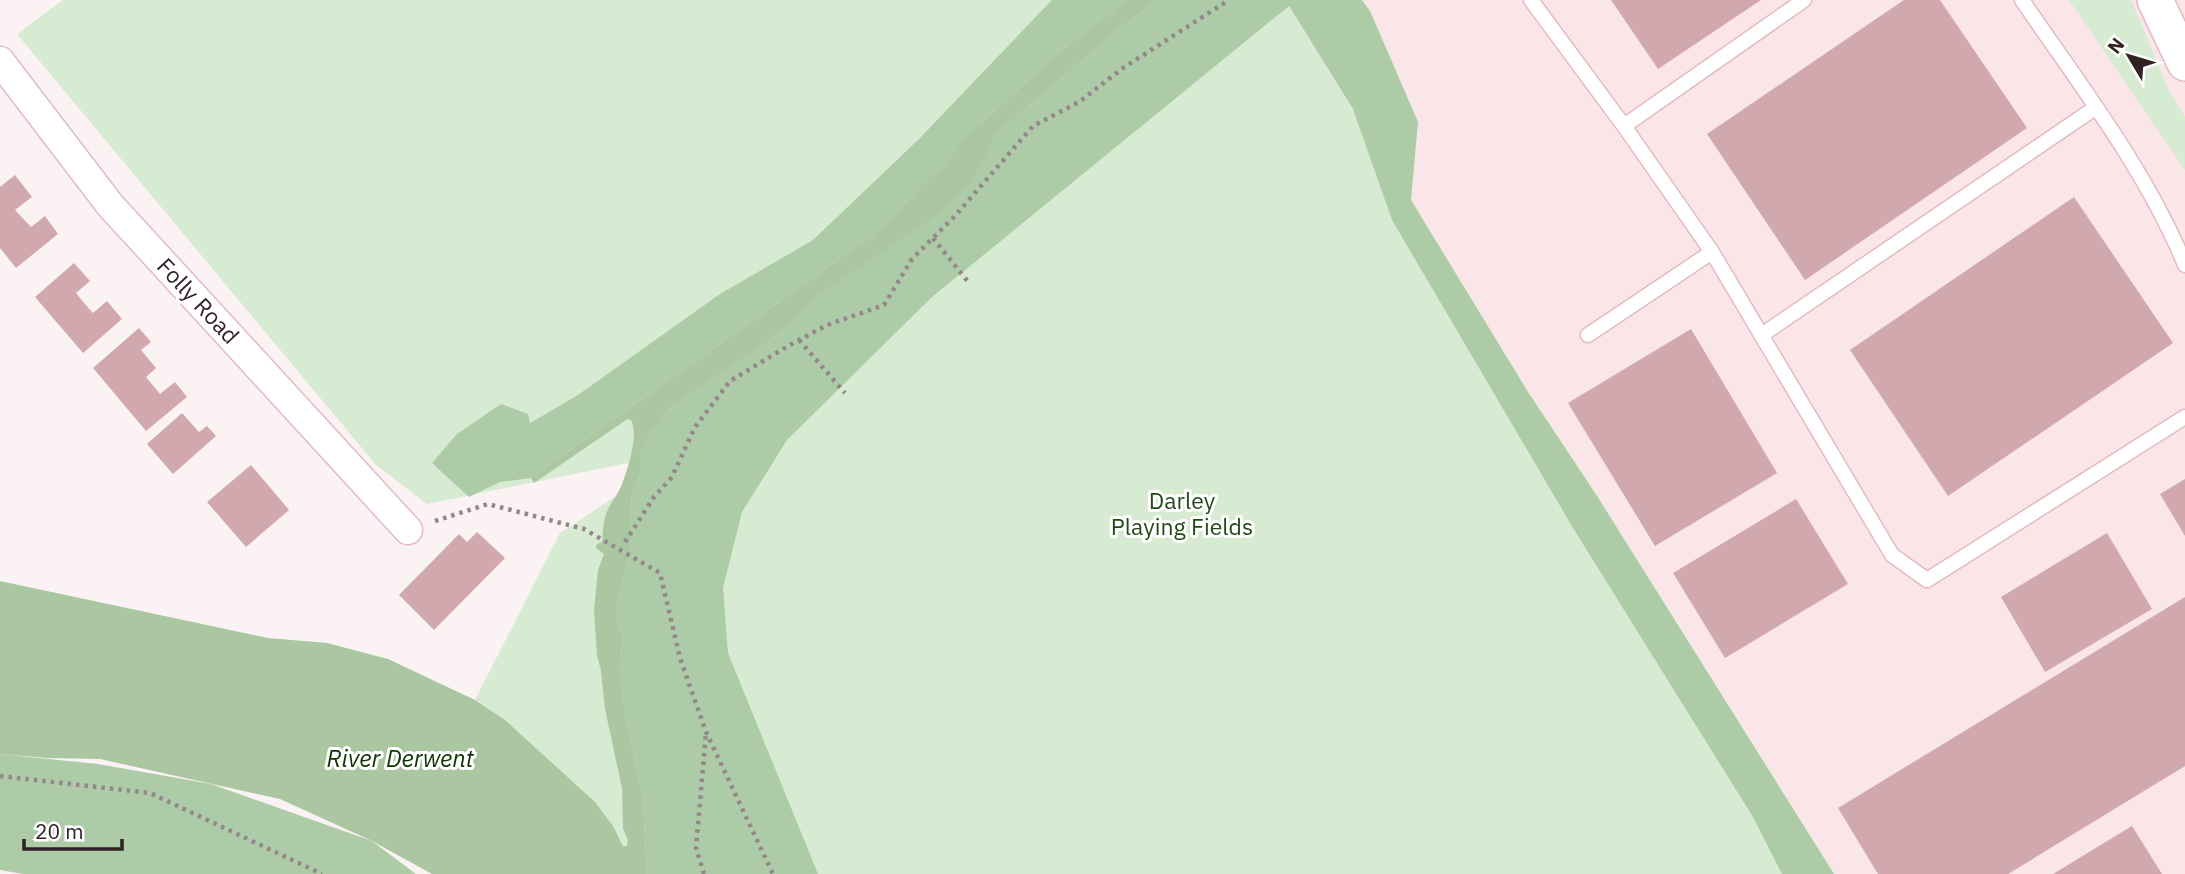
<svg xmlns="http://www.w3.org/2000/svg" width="2185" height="874" font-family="'IBM Plex Sans',sans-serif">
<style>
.built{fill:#fae5e8}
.green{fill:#d6ebd1}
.forest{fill:#adcba6}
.water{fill:#aac7a2}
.building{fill:#d0a8ad}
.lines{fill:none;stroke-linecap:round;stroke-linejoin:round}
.service-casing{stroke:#e3bbc0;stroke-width:17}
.minor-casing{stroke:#e3bbc0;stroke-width:31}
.tertiary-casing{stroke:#e3bbc0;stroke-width:38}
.path{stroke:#938789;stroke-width:4.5;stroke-dasharray:3.5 5;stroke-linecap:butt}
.service{stroke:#fff;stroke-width:14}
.minor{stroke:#fff;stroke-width:28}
.tertiary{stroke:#fff;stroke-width:35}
.labels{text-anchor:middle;stroke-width:6;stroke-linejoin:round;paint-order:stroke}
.street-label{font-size:23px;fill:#312224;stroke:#fff}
.park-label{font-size:23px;fill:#224916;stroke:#fff}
.water-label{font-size:24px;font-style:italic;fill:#0e3501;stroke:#fff}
</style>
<rect width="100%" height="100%" fill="#faf2f3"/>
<!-- built -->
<path class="built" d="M 1285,0 L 2185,0 L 2185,874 L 1834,874 L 1597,496 L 1528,392 Z"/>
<!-- green -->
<path class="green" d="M 63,0 L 1285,0 L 1528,392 L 1597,496 L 1834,874 L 647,874 L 623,846 L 613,826 L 505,720 L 475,700 L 560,533 L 682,452 L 427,504 L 376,465 L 17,34 Z
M 2069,0 L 2131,0 L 2169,91 L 2185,117 L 2185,170 Z"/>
<!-- forest -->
<path class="forest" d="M 1052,0 L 1126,0 L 1059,52 L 983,121 L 941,171 L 928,178 L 898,211 L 869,238 L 531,478 L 500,482 L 469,497 L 432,463 L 457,434 L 501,404 L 528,414 L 530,423 L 578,395 L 720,294 L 813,240 L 919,139 Z
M 1157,0 L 1362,0 L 1370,11 L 1418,122 L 1411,200 L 1528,392 L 1597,496 L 1834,874 L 1782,874 L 1753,817 L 1573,528 L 1392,220 L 1353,109 L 1289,6 L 932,297 L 787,440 L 742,512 L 723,588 L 728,653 L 818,874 L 647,874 L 643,798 L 626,717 L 620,671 L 623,633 L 617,629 L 617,605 L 628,564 L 632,531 L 630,517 L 632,495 L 640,475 L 640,458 L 649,432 L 668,410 L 773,338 L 815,297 L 978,171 L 989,144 L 996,134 L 1123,26 Z
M 0,754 L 98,764 L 211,784 L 372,841 L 416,874 L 23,874 L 0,870 Z"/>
<!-- water -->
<path class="water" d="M 1126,0 L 1157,0 L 1123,26 L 996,134 L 972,183 L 933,218 L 816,297 L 773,338 L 668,410 L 649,433 L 640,458 L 640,475 L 632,495 L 630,517 L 632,531 L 628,564 L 617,605 L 617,629 L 623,633 L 620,671 L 626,717 L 643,798 L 647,874 L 432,874 L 372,841 L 280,799 L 100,759 L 47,758 L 0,754 L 0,581 L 268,638 L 327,643 L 388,659 L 475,700 L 505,720 L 595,802 L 613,826 L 623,846 L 627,846 L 628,840 L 623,829 L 622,788 L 605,709 L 601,671 L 597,655 L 594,610 L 598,570 L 604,554 L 596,548 L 597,544 L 602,542 C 603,533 603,523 606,514 C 610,503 618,495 622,484 C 628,469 640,431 630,419 L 626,420 L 534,483 L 531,478 L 869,238 L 898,211 L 928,178 L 941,171 L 961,144 L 983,121 L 1059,52 Z"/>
<!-- building -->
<path class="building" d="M 1611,0 L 1761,0 L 1658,69 Z
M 1904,0 L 1940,0 L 2027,128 L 1805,280 L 1707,134 Z
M 15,175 L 32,197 L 15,210 L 31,227 L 45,216 L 58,234 L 16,268 L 0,248 L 0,187 Z
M 2074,197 L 2173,343 L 1948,496 L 1850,350 Z
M 74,263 L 90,281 L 76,293 L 84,303 L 93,313 L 107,301 L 122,319 L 83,353 L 35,297 Z
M 139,328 L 151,342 L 141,350 L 156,368 L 146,377 L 160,394 L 175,382 L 187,397 L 146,431 L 93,368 Z
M 1691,329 L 1777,473 L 1655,546 L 1568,403 Z
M 182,413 L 199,432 L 207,426 L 216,436 L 173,474 L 147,444 Z
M 251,465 L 289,510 L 246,547 L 207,502 Z
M 2185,479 L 2185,536 L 2160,494 Z
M 1796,499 L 1848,584 L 1725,658 L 1673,573 Z
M 477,532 L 505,558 L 434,630 L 399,595 L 459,534 L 467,542 Z
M 2107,533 L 2152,609 L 2045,672 L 2001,597 Z
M 2185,597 L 2185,766 L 2008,874 L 1878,874 L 1838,808 Z
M 2132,826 L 2162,874 L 2053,874 Z"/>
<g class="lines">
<defs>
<path id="service" d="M 1531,0 L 1624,126 L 1712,252 L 1892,555 L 1927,580 L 2185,417
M 2022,0 C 2079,84 2147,171 2185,265
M 1624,126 L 1804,0
M 1763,334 L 2095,108
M 1588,335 L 1712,252"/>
<path id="minor" d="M 0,61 L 110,205 L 408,530"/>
<path id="tertiary" d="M 2155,0 L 2185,63"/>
</defs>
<!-- service casing -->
<use href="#service" class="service-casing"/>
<!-- minor casing -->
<use href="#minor" class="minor-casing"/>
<!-- tertiary casing -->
<use href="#tertiary" class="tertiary-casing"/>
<!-- path -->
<path class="path" d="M 933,238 L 969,283
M 799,340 L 845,393
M 435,521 L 488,504 L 584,529 L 660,573 L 680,658 L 706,732 L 773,874
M 625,542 L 654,497 L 672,477 L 695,427 L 730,381 L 788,346 L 827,325 L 884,305 L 912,259 L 954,217 L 1033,126 L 1079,102 L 1123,68 L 1229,0
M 0,776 L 150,793 L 322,874
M 704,874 L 696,848 L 706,733"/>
<!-- service -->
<use href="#service" class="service"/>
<!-- minor -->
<use href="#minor" class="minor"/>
<!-- tertiary -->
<use href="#tertiary" class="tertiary"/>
</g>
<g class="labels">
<!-- street labels -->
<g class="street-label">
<text transform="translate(198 301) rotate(47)" y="8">Folly Road</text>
</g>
<!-- park labels -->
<g class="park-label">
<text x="1182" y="509">Darley<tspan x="1182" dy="26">Playing Fields</tspan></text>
</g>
<!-- water labels -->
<g class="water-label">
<text x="400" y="767">River Derwent</text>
</g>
</g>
<!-- north arrow -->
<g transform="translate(2129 56) rotate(308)" stroke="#ffffff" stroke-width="5" paint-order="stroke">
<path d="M0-5L12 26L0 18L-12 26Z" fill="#312224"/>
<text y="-10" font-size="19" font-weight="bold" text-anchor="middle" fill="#312224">N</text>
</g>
<!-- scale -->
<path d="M24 839v10h98v-10" fill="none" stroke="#312224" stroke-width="3.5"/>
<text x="35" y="839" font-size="21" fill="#312224" stroke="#ffffff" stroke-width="5" paint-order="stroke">20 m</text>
</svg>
